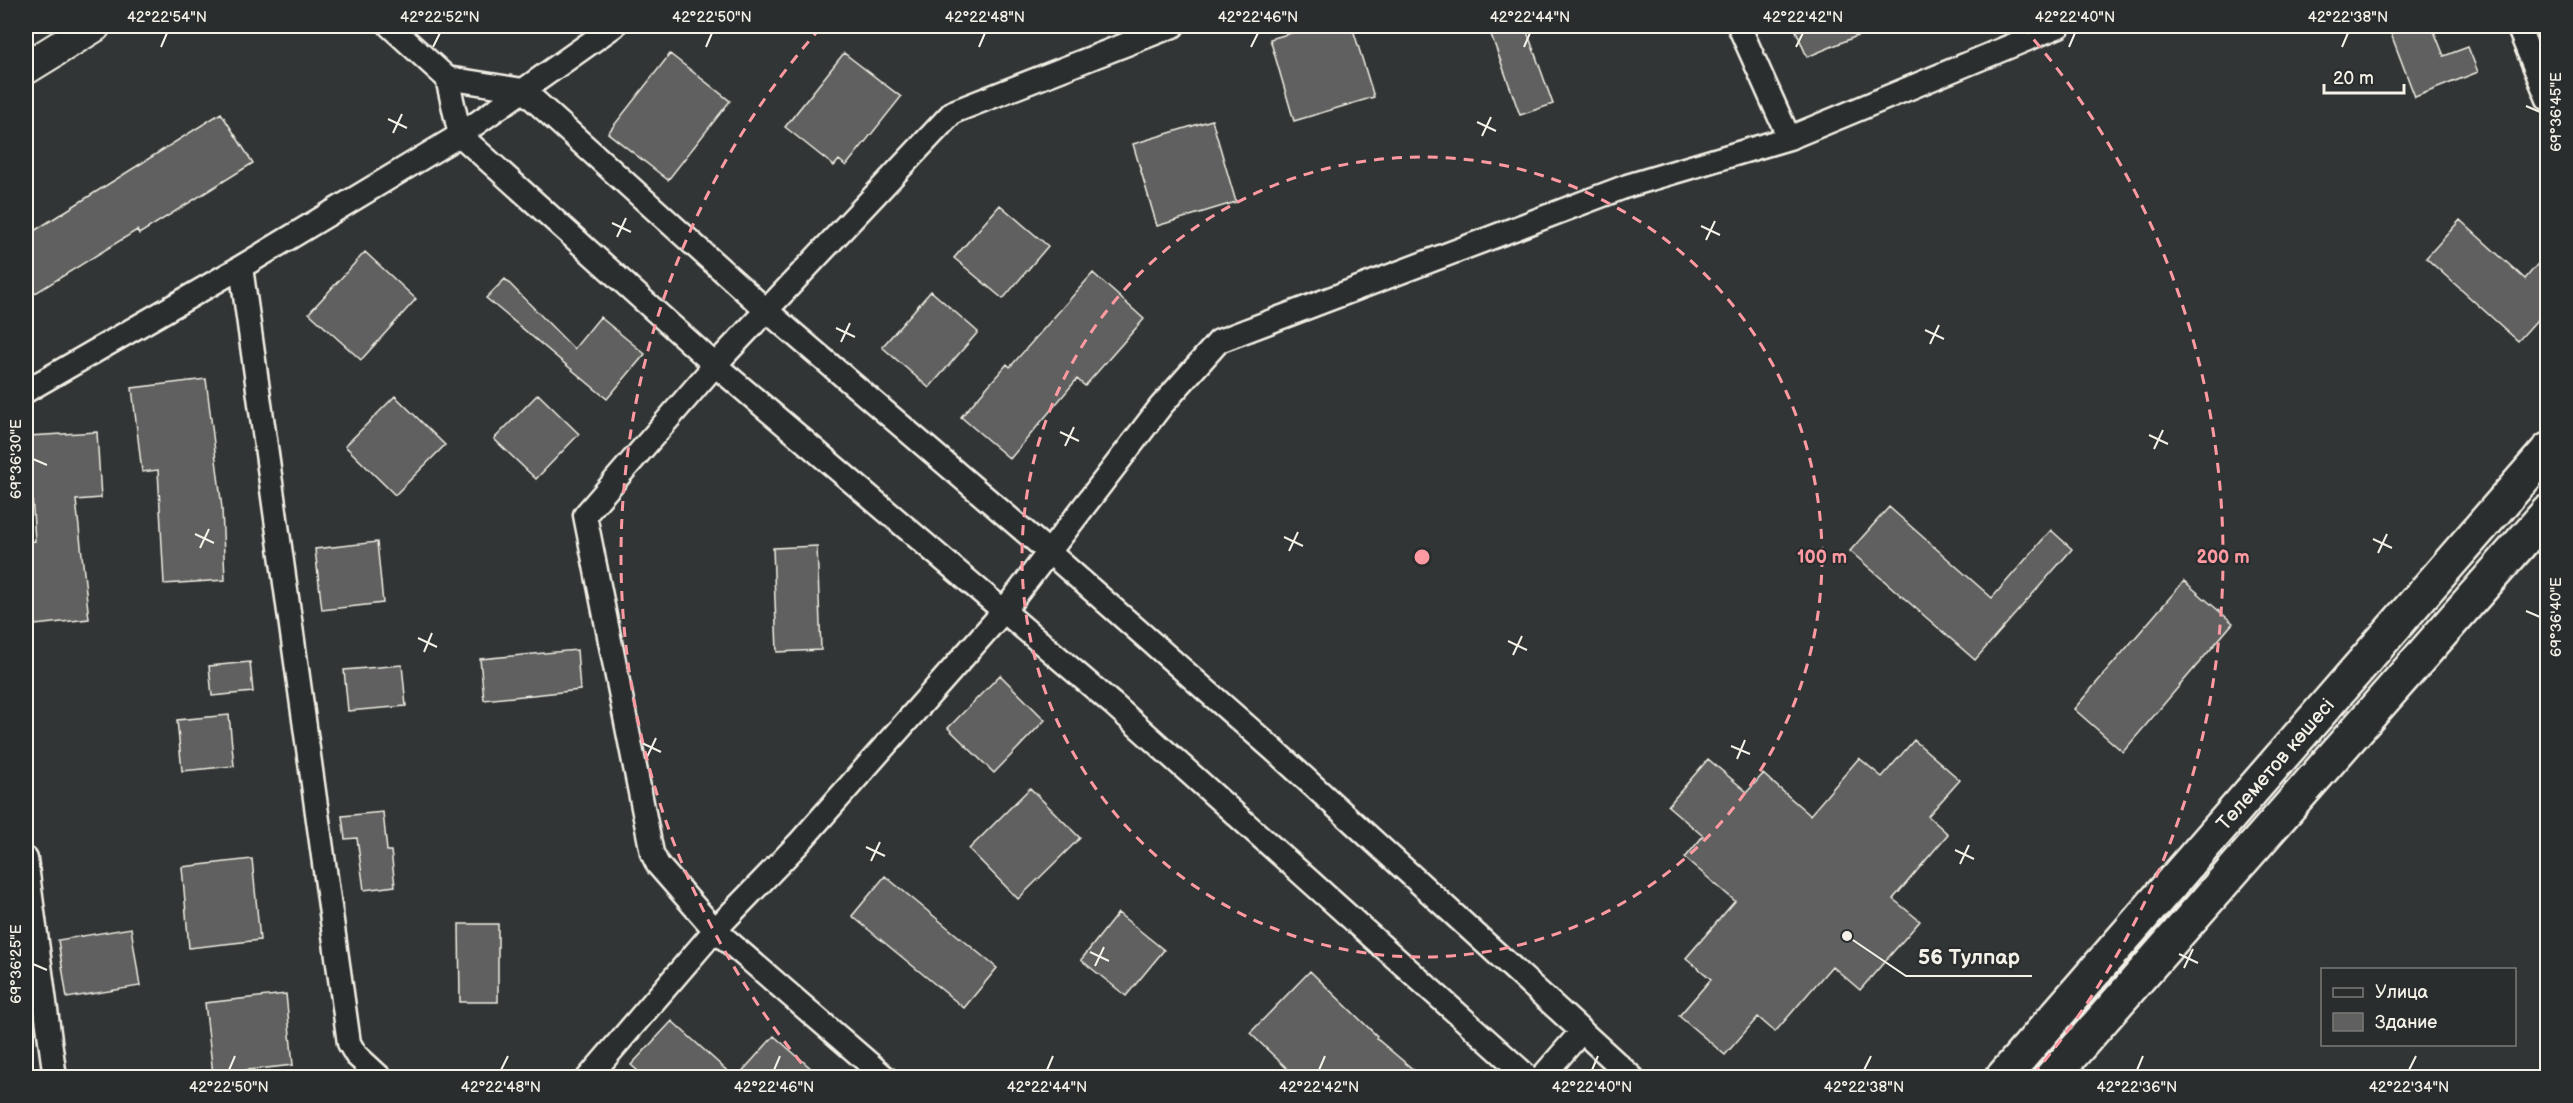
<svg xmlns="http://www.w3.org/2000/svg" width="2573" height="1103" font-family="'Balsamiq Sans',sans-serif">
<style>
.building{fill:#5f605f;stroke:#f4f1e8;stroke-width:1.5}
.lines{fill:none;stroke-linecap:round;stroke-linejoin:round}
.street-casing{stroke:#f4f1e8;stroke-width:27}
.secondary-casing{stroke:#f4f1e8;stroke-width:36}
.primary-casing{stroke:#f4f1e8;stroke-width:38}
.street{stroke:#2a2d2e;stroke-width:22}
.secondary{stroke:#2a2d2e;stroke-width:32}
.primary{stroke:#2a2d2e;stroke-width:33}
.ticks{fill:none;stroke:#f4f1e8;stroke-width:2}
.ring{fill:none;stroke:#ff9aa2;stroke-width:3;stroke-dasharray:10 8}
.labels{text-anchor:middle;stroke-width:4.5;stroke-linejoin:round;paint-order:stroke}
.street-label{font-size:20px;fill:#f4f1e8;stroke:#2a2d2e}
.centre{fill:#ff9aa2;stroke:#2a2d2e;stroke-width:3}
.ring-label{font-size:18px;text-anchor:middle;font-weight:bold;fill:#ff9aa2;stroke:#2a2d2e;stroke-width:4.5;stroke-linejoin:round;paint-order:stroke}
.leader{fill:none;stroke:#f4f1e8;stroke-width:2}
.callout-dot{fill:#f4f1e8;stroke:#2a2d2e;stroke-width:2}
.callout-label{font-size:21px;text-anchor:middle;font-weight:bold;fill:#f4f1e8;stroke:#2a2d2e;stroke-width:4.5;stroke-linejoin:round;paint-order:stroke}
.neatline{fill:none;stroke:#f4f1e8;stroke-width:2}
.ticks-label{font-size:15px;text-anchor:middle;fill:#f4f1e8}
</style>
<rect width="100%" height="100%" fill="#323535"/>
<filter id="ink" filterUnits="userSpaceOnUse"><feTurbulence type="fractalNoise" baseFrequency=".0167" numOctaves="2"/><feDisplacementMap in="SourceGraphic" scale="12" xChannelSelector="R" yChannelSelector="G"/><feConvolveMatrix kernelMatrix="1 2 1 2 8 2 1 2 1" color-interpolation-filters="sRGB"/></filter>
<g filter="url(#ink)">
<!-- building -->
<path class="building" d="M 1316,26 L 1352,26 L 1374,97 L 1294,121 L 1270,39 Z
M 1488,26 L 1525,26 L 1553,104 L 1520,115 Z
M 1794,26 L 1881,26 L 1807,57 Z
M 2388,26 L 2432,26 L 2444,56 L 2468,47 L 2478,72 L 2415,97 Z
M 844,53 L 901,97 L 846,166 L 839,160 L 834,166 L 785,127 Z
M 670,54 L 730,101 L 668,180 L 608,133 Z
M 221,113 L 253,163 L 139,234 L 137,230 L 26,299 L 26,236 Z
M 1212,120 L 1236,202 L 1157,226 L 1133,144 Z
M 1000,205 L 1048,246 L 1003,299 L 954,258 Z
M 2460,220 L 2525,279 L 2547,253 L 2547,309 L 2518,341 L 2426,258 Z
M 365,252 L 416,299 L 361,360 L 309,313 Z
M 1093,273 L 1144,319 L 1085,386 L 1077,379 L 1010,459 L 961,417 L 1007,364 L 1010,367 Z
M 505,279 L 574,349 L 600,317 L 645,354 L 607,399 L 486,298 Z
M 931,291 L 978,332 L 929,388 L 882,347 Z
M 206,379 L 222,508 L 225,580 L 164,584 L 158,470 L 142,472 L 132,388 Z
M 538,394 L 579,434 L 536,479 L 494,439 Z
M 395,396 L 445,445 L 395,495 L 345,446 Z
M 97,432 L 101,498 L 76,500 L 89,619 L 35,625 L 26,542 L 35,541 L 28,436 Z
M 1889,507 L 1992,598 L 2051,530 L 2072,549 L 1975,660 L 1850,551 Z
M 377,542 L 383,603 L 322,610 L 315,549 Z
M 817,546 L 821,650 L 777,652 L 773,548 Z
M 2184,581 L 2233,623 L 2123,752 L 2074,709 Z
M 577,650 L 580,690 L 484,700 L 480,659 Z
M 250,662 L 253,692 L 212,696 L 209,666 Z
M 402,665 L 406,706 L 348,711 L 344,670 Z
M 1000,675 L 1045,720 L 994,773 L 948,728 Z
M 229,715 L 234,766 L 182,771 L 177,720 Z
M 1914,740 L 1960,780 L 1928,816 L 1948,834 L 1893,899 L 1920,921 L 1860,990 L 1832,966 L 1775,1032 L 1758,1017 L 1725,1055 L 1679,1016 L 1711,979 L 1686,958 L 1735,901 L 1685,858 L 1703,836 L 1668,806 L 1708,759 L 1747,792 L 1763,774 L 1810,815 L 1859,758 L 1882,777 Z
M 1030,788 L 1080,838 L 1018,899 L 969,849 Z
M 383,812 L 387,851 L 391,851 L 395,886 L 364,890 L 357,838 L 345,839 L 342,816 Z
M 252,859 L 260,940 L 189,948 L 182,867 Z
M 885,876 L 997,968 L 964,1008 L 852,916 Z
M 1118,913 L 1164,950 L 1126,996 L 1081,960 Z
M 459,924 L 498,924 L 498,1002 L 460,1002 Z
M 131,928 L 140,986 L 67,998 L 58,940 Z
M 1310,971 L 1377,1036 L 1376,1038 L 1422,1077 L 1296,1077 L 1250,1033 Z
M 286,994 L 293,1065 L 213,1074 L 205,1003 Z
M 672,1021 L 734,1077 L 645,1077 L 631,1065 Z
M 774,1036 L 821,1077 L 737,1077 Z"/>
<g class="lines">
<defs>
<path id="street" d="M 390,26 L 447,78 L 523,90 L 766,310 L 1050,553 L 1274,750 L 1633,1078
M 1739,26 L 1789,138
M 2518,26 L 2548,99
M 447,78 L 460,135 L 715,365 L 1114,705 L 1529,1078
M 241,267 L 349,1043 L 356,1055 L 381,1078
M 26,391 L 241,267 L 460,135 L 614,26
M 26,859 L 55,1078
M 588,1078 L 715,930 L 799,843 L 1003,612 L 1161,406 L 1219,341 L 1627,186 L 1789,138 L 2059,26
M 886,1078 L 715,930 L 658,865 L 652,853 L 585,515 L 715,365 L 953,112 L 1173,26
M 1541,1078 L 1582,1031"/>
<path id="secondary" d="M 26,68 L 94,26"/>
<path id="primary" d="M 2002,1078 L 2548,450
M 2051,1078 L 2548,512"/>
</defs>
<!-- street casing -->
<use href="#street" class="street-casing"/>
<!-- secondary casing -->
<use href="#secondary" class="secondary-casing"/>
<!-- primary casing -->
<use href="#primary" class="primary-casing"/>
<!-- street -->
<use href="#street" class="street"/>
<!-- secondary -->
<use href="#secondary" class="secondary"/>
<!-- primary -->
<use href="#primary" class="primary"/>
</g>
</g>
<!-- ticks -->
<path class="ticks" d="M 161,47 L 167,33M 433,47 L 440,33M 706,47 L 712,33M 979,47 L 985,33M 1251,47 L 1258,33M 1524,47 L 1530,33M 1796,47 L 1803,33M 2069,47 L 2075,33M 2342,47 L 2348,33M 2526,106 L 2540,112M 388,119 L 407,128M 1477,122 L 1496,131M 393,133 L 402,114M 1482,136 L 1491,117M 612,223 L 631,232M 1701,226 L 1720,235M 617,237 L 626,218M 1706,240 L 1715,221M 836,328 L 855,337M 1925,330 L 1944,339M 841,342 L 850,323M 1930,344 L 1939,325M 1060,432 L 1079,441M 2149,435 L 2168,444M 1065,446 L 1074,427M 2154,449 L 2163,430M 33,459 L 47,465M 195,534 L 214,543M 1284,537 L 1303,546M 2373,539 L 2392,548M 200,548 L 209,529M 1289,551 L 1298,532M 2378,553 L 2387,534M 2526,611 L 2540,617M 418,638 L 437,647M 1508,641 L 1527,650M 424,652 L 432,633M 1513,655 L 1522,636M 642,743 L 661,752M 1731,746 L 1750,754M 647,757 L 656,738M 1737,759 L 1745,740M 866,847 L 885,856M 1955,850 L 1974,859M 871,861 L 880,842M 1960,864 L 1969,845M 1090,952 L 1109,961M 2179,954 L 2198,963M 33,964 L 47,970M 1095,966 L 1104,947M 2184,968 L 2193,949M 229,1070 L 235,1056M 501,1070 L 508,1056M 774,1070 L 780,1056M 1047,1070 L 1053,1056M 1319,1070 L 1325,1056M 1592,1070 L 1598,1056M 1864,1070 L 1871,1056M 2137,1070 L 2143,1056M 2409,1070 L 2416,1056"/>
<!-- distance rings -->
<g class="ring">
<circle cx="1422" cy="557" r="400"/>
<path d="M813 1077A801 801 0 0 1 822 26M2022 26A801 801 0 0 1 2031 1077"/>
</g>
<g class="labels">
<!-- street labels -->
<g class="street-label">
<text transform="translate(2275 764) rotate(-49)" y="7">Төлеметов көшесі</text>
</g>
</g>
<circle cx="1422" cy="557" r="9" class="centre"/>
<g class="ring-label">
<text x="1822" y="563">100 m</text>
<text x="2223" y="563">200 m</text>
</g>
<!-- callouts -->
<path class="leader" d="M1847 936L1906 976H2032"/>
<circle class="callout-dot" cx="1847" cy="936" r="6"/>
<g class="callout-label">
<text x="1969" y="964">56 Тулпар</text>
</g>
<!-- margin -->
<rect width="2573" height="1103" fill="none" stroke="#2a2d2e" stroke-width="66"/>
<!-- legend -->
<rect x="2321" y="968" width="195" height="78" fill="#2a2d2e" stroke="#7b7b78" stroke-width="1.5"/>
<rect x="2333" y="988" width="30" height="9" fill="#2a2d2e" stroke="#7b7b78" stroke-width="1.5"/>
<text x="2375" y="998" font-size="18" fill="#f4f1e8">Улица</text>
<rect x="2333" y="1013" width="30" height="18" fill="#5f605f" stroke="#7b7b78" stroke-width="1.5"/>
<text x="2375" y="1028" font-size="18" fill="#f4f1e8">Здание</text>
<!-- scale -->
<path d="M2324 84v9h80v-9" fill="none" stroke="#f4f1e8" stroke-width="3"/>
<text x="2333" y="84" font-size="18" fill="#f4f1e8" stroke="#2a2d2e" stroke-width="4.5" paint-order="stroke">20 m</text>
<rect x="33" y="33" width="2507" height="1037" class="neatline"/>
<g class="ticks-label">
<text x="167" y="22">42°22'54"N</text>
<text x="440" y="22">42°22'52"N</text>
<text x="712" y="22">42°22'50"N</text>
<text x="985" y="22">42°22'48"N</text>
<text x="1258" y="22">42°22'46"N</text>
<text x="1530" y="22">42°22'44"N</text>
<text x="1803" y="22">42°22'42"N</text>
<text x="2075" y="22">42°22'40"N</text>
<text x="2348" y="22">42°22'38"N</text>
<text transform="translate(2556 112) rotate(-90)" y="5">69°36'45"E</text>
<text transform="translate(16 459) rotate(-90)" y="5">69°36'30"E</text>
<text transform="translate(2556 617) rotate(-90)" y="5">69°36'40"E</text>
<text transform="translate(16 964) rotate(-90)" y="5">69°36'25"E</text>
<text x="229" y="1092">42°22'50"N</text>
<text x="501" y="1092">42°22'48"N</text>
<text x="774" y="1092">42°22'46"N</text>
<text x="1047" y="1092">42°22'44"N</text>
<text x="1319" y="1092">42°22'42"N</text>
<text x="1592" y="1092">42°22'40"N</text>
<text x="1864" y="1092">42°22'38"N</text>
<text x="2137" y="1092">42°22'36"N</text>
<text x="2409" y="1092">42°22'34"N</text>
</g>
</svg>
